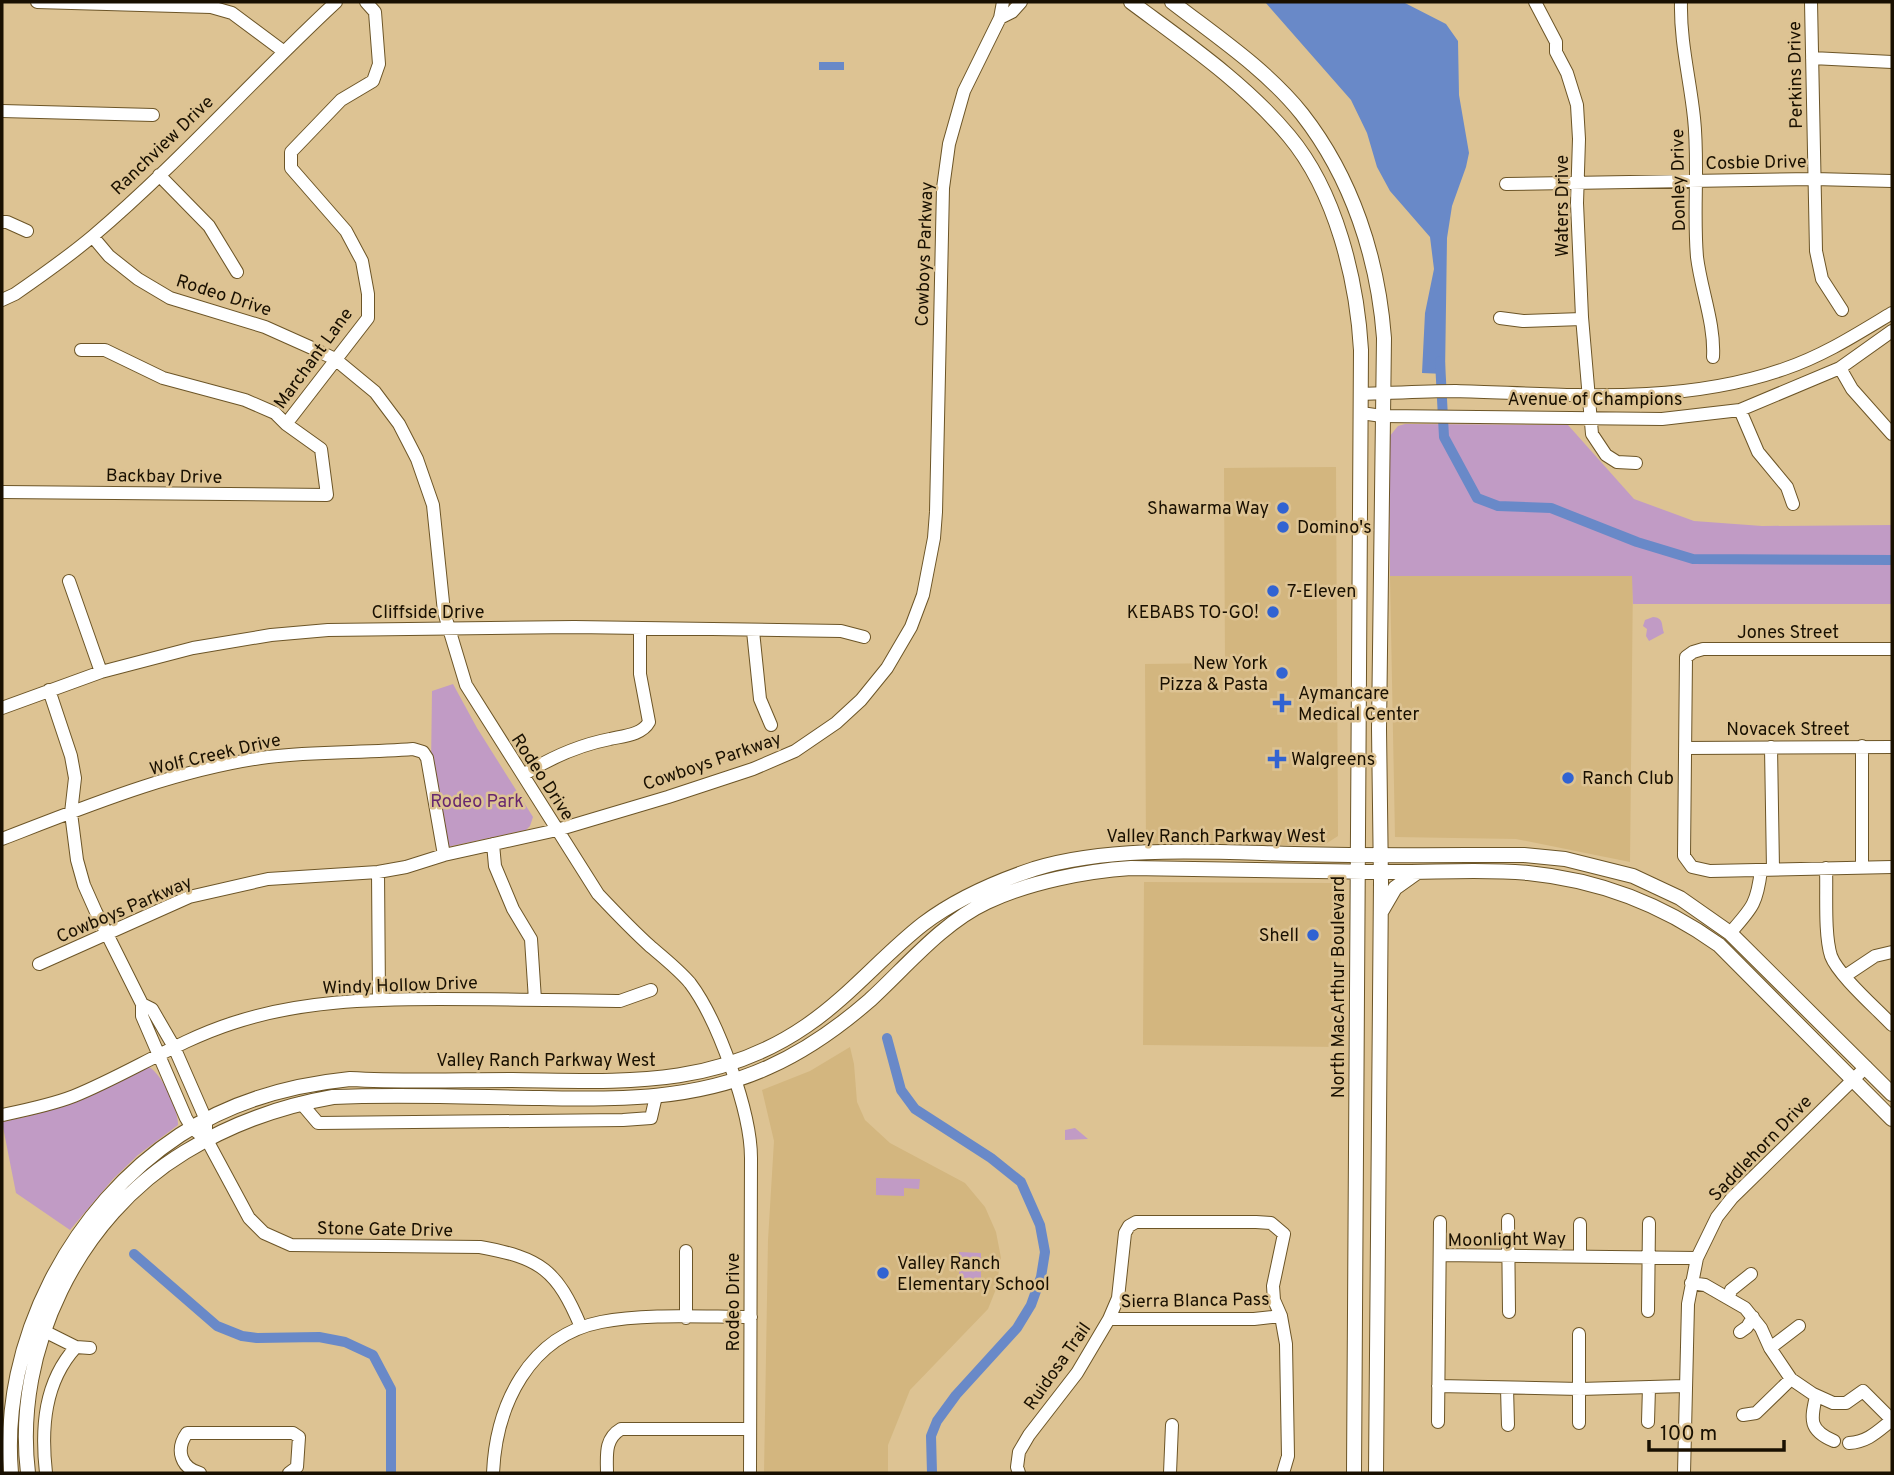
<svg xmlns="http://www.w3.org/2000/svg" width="1894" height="1475" font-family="Overpass,sans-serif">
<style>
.built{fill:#d3b67f}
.green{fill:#c19bc5}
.water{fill:#6989c8}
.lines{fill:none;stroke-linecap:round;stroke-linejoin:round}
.canal{stroke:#6989c8;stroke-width:10}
.minor-casing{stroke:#6c5527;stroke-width:14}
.major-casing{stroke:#6c5527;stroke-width:16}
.minor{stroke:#fff;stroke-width:12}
.major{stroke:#fff;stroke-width:14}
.poi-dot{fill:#3163d2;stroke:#ddc393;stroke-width:2.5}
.labels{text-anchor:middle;stroke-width:5;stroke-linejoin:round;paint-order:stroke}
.street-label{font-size:18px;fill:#191001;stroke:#ddc393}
.poi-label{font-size:18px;fill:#191001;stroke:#ddc393;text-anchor:start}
.park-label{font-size:18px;fill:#67276f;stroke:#ddc393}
</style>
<rect width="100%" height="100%" fill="#ddc393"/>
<!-- built -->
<path class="built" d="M 1336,467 L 1338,836 L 1324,845 L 1146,845 L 1145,664 L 1225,663 L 1224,468 Z
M 1390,576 L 1633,576 L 1630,862 L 1516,839 L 1395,837 Z
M 1144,882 L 1331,883 L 1342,890 L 1339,1047 L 1143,1045 Z
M 850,1047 L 854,1064 L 857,1102 L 865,1120 L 890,1143 L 965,1183 L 985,1207 L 996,1232 L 1001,1258 L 996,1289 L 988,1309 L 910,1390 L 888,1445 L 888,1473 L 764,1473 L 768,1240 L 774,1141 L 762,1090 L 810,1071 Z"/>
<!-- green -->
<path class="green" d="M 1405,424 L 1568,425 L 1634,499 L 1694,521 L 1762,526 L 1892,525 L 1892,604 L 1633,604 L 1632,576 L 1390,576 L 1389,437 L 1398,426 Z
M 1653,617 C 1664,618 1661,624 1664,633 L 1649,641 L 1646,636 L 1647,629 L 1643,626 L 1645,620 Z
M 453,684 L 477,728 L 533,817 L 530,826 L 526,830 L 447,847 L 431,767 L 432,691 Z
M 149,1067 C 162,1074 179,1110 178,1125 L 138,1155 L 113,1179 L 70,1230 L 16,1193 L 2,1122 C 53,1112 98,1096 143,1068 Z
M 1075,1128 L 1088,1139 L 1065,1140 L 1065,1130 Z
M 876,1178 L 920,1179 L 919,1189 L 904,1188 L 904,1196 L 876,1195 Z
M 959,1252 L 981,1253 L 981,1282 L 959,1282 Z"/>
<!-- water -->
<path class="water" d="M 1265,2 L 1403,2 L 1446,24 L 1458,41 L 1459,95 L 1469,153 L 1466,167 L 1452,206 L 1447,238 L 1445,374 L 1422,373 L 1425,313 L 1434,269 L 1430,237 L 1390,191 L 1377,167 L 1367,133 L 1351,100 Z
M 819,62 L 844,62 L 844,70 L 819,70 Z"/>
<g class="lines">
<!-- canal -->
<path class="canal" d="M 1440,361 L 1444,437 L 1477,498 L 1498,506 L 1551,508 L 1637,542 L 1693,559 L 1892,560
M 887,1038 L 901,1090 L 915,1109 L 991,1158 L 1021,1182 L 1040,1225 L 1045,1252 L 1041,1277 L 1031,1305 L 1017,1328 L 956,1395 L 937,1421 L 931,1436 L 932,1473
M 134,1254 L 217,1326 L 242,1336 L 257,1338 L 319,1337 L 345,1342 L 373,1355 L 391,1389 L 391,1473"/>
<defs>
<path id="minor" d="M 37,2 L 211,7 L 232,13 L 283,51
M 1535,2 L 1556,42 L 1556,52 L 1567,73 L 1577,105 L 1579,139 L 1577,203 L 1582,317 L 1592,434 L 1606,455 L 1617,462 L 1636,463
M 1681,2 C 1680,42 1690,79 1694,118 C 1699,164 1693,211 1697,257 C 1701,290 1715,324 1713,357
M 1811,2 L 1816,251 L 1822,279 L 1842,310
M 1000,18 L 1012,12 L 1021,2
M 1812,58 L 1892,62
M 2,111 L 153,115
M 159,175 L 209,226 L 237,272
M 1506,184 L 1814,179 L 1892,181
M 2,222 L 7,222 L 27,231
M 93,237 L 109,256 L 138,279 L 170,298 L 265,327 L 312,348 L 335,359 L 375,392 L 399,424 L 417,459 L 433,505 L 444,612 L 466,685 L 598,894 C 615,912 632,930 651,947 C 664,958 679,970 690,983 C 718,1020 751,1112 751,1158 L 750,1473
M 2,300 L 15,294 C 41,276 68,257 93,236 C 178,164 254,78 336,2
M 1500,318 L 1523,321 L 1582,319
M 1840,368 L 1852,389 L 1892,434
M 1361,394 C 1392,393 1425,391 1456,391 C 1566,394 1678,406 1784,369 C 1823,356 1857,334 1892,313
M 1740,410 L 1758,452 L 1787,487 L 1793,504
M 1361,413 L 1382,416 L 1662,419 L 1740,410 L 1840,368 L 1892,331
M 286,424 L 368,318 L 368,294 L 362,261 L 346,231 L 291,168 L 291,152 L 341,100 L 373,81 L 379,64 L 375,12 L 366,2
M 2,492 L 327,495 L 321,449 L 286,424 L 275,413 L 245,400 L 163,378 L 105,350 L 81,350
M 69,581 L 101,672
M 753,631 L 760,699 L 771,725
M 1892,649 L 1703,649 L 1693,652 L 1686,657 L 1684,856 L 1692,867 L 1710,871 L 1892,867
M 49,690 L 71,756 L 75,778 L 71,813 L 77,860 L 84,885 L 96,912 L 142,1004 L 142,1016 L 186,1118 L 192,1128 L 207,1140 L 249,1218 L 264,1233 L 291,1245 L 480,1247 C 541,1258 557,1270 581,1327
M 2,708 L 101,672 L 193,648 L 271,635 L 328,630 L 574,627 L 841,631 L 864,637
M 1771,747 L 1773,869
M 1685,748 L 1892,747
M 523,775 C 550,758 579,745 610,739 C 623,736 642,735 649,722 L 640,674 L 640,629
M 2,839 C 87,806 177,769 268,757 C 316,751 365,753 413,749 L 423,752 L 427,758 L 444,855
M 493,844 L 495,866 L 513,909 L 531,939 L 535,1000
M 1862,867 L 1862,746
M 1826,868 C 1827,892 1824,934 1831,956 C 1838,975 1877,1009 1892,1025
M 378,872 L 379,999
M 1730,933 C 1752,908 1757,904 1761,870
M 39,964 L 189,897 L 268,879 L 378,872 L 406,867 L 444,855 L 557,830 L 668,797 L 753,769 L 795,751 L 836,723 L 861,700 L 887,668 L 911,627 L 923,595 L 934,538 L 936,512 L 943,188 L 949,144 L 964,91 L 1000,18 L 1003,2
M 1845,976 L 1875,956 L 1892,952
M 142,1004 L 152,1009 L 174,1047 L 206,1120 L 206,1129
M 301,1103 L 318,1123 L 623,1120 L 651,1118 L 656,1096
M 2,1115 C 26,1110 51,1105 74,1096 C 128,1074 177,1041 233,1023 C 299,1001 370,999 439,999 C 499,999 559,1000 620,1001 L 651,990
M 1508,1220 L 1509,1312
M 1580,1224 L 1580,1256
M 686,1251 L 686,1318
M 1440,1255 L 1697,1258
M 1691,1283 L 1705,1285 L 1745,1308 L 1761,1328 L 1770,1348 L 1791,1379 L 1813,1394 L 1833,1403 L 1846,1403 L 1863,1391 L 1892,1420
M 1729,1297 L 1731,1290 L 1751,1274
M 1648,1311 L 1649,1223
M 1109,1319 L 1254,1319 L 1281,1316
M 44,1331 L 76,1347 L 90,1348
M 1740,1332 L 1747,1327 L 1753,1317
M 1770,1348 L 1799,1326
M 1438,1386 L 1580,1389 L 1685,1386
M 1507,1388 L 1508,1425
M 1816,1396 C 1811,1419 1808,1430 1834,1441
M 1743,1415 L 1756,1413 L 1791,1379
M 1438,1422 L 1440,1222
M 1648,1422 L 1649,1387
M 1579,1423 L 1579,1334
M 1849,1443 C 1868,1442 1878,1431 1892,1420
M 46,1473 C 41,1428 44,1382 76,1347
M 200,1473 C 181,1468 175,1450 187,1433 L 293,1433 L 299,1437 L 297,1467 L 289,1473
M 493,1473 C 496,1405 529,1336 601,1322 C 645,1313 705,1317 751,1317
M 607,1473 C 607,1456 604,1439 621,1429 L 750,1429
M 1019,1473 L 1017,1467 L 1019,1452 L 1029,1435 L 1077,1373 L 1109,1319 L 1118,1298 L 1125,1233 L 1129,1226 L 1136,1222 L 1256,1222 L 1271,1223 L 1284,1234 L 1273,1286 L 1274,1300 L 1281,1316 L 1286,1344 L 1288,1456 L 1283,1473
M 1170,1473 L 1172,1425
M 1684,1473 L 1688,1304 L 1697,1258 L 1717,1217 L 1732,1198 L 1866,1067"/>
<path id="major" d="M 1131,2 C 1186,43 1245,83 1289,136 C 1336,192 1357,280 1361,350 L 1354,1473
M 1172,2 C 1216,36 1267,70 1302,114 C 1352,178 1378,258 1384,338 L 1379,729 L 1381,882 L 1376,1473
M 1381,912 L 1395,888 L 1416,873
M 11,1473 C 0,1341 72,1206 180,1135 C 230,1102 291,1085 350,1079 C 404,1082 458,1080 512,1080 C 618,1081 713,1090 806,1026 C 849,997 882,956 923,924 C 956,899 995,882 1034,869 C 1112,845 1213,852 1294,854 C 1371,856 1448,855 1524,855 L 1565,859 L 1633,876 L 1680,898 L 1730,933 L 1892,1094
M 28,1473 C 13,1349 78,1217 185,1152 C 231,1124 281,1106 333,1097 C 402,1094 471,1097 540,1098 C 618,1100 697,1100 769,1067 C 807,1050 839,1027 870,1000 C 906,967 942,923 987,902 C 1029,882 1086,871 1131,868 C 1214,869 1297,871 1380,872 C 1429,873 1480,868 1528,873 C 1599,880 1662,904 1719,945 L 1892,1119"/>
</defs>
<!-- minor casing -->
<use href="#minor" class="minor-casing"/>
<!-- major casing -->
<use href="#major" class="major-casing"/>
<!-- minor -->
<use href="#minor" class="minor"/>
<!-- major -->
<use href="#major" class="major"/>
</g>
<!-- markers -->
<g class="poi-dot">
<circle cx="1283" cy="508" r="7"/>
<circle cx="1283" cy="527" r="7"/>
<circle cx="1273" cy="591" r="7"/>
<circle cx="1273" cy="612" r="7"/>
<circle cx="1282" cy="673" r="7"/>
<path d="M1278.5 692.5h7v7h7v7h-7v7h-7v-7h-7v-7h7z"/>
<path d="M1273.5 748.5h7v7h7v7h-7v7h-7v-7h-7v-7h7z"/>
<circle cx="1568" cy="778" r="7"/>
<circle cx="1313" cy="935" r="7"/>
<circle cx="883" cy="1273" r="7"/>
</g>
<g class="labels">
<!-- street labels -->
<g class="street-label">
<text transform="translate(1795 75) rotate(-91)" y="6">Perkins Drive</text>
<text transform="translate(162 145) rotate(-44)" y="6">Ranchview Drive</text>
<text transform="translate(1756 162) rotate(-1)" y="6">Cosbie Drive</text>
<text transform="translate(1678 180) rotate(-91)" y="6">Donley Drive</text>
<text transform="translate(1562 206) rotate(-90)" y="6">Waters Drive</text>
<text transform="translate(924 254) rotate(-88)" y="6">Cowboys Parkway</text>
<text transform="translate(224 295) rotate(18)" y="6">Rodeo Drive</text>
<text transform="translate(313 358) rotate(-54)" y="6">Marchant Lane</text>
<text x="1595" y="405">Avenue of Champions</text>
<text transform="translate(164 476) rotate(1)" y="6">Backbay Drive</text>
<text x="428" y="618">Cliffside Drive</text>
<text x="1788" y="638">Jones Street</text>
<text x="1788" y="735">Novacek Street</text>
<text transform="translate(215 754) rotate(-13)" y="6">Wolf Creek Drive</text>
<text transform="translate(712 761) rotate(-19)" y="6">Cowboys Parkway</text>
<text transform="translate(543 777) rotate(57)" y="6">Rodeo Drive</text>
<text x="1216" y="842">Valley Ranch Parkway West</text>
<text transform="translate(124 909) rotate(-23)" y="6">Cowboys Parkway</text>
<text transform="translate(400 985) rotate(-2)" y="6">Windy Hollow Drive</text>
<text transform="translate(1338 987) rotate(-90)" y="6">North MacArthur Boulevard</text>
<text x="546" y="1066">Valley Ranch Parkway West</text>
<text transform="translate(1760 1148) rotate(-46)" y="6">Saddlehorn Drive</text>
<text transform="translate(385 1229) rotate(1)" y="6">Stone Gate Drive</text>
<text transform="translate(1507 1239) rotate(-1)" y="6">Moonlight Way</text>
<text transform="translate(1195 1300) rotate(-1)" y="6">Sierra Blanca Pass</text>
<text transform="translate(733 1302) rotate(-90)" y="6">Rodeo Drive</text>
<text transform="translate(1057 1366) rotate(-55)" y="6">Ruidosa Trail</text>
</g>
<!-- poi labels -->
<g class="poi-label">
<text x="1269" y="514" text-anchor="end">Shawarma Way</text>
<text x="1297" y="533">Domino's</text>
<text x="1287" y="597">7-Eleven</text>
<text x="1259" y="618" text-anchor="end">KEBABS TO-GO!</text>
<text x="1268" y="669" text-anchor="end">New York<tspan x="1268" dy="21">Pizza &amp; Pasta</tspan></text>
<text x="1298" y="699">Aymancare<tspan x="1298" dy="21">Medical Center</tspan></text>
<text x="1291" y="765">Walgreens</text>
<text x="1582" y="784">Ranch Club</text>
<text x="1299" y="941" text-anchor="end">Shell</text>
<text x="897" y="1269">Valley Ranch<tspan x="897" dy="21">Elementary School</tspan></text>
</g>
<!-- park labels -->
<g class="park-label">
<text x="477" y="807">Rodeo Park</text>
</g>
</g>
<!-- border -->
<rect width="1894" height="1475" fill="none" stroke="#191001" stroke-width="7"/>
<!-- scale -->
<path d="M1649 1440v10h135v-10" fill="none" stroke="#191001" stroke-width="3.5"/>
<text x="1660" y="1440" font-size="21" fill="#191001" stroke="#ddc393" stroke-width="5" paint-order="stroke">100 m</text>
</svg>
